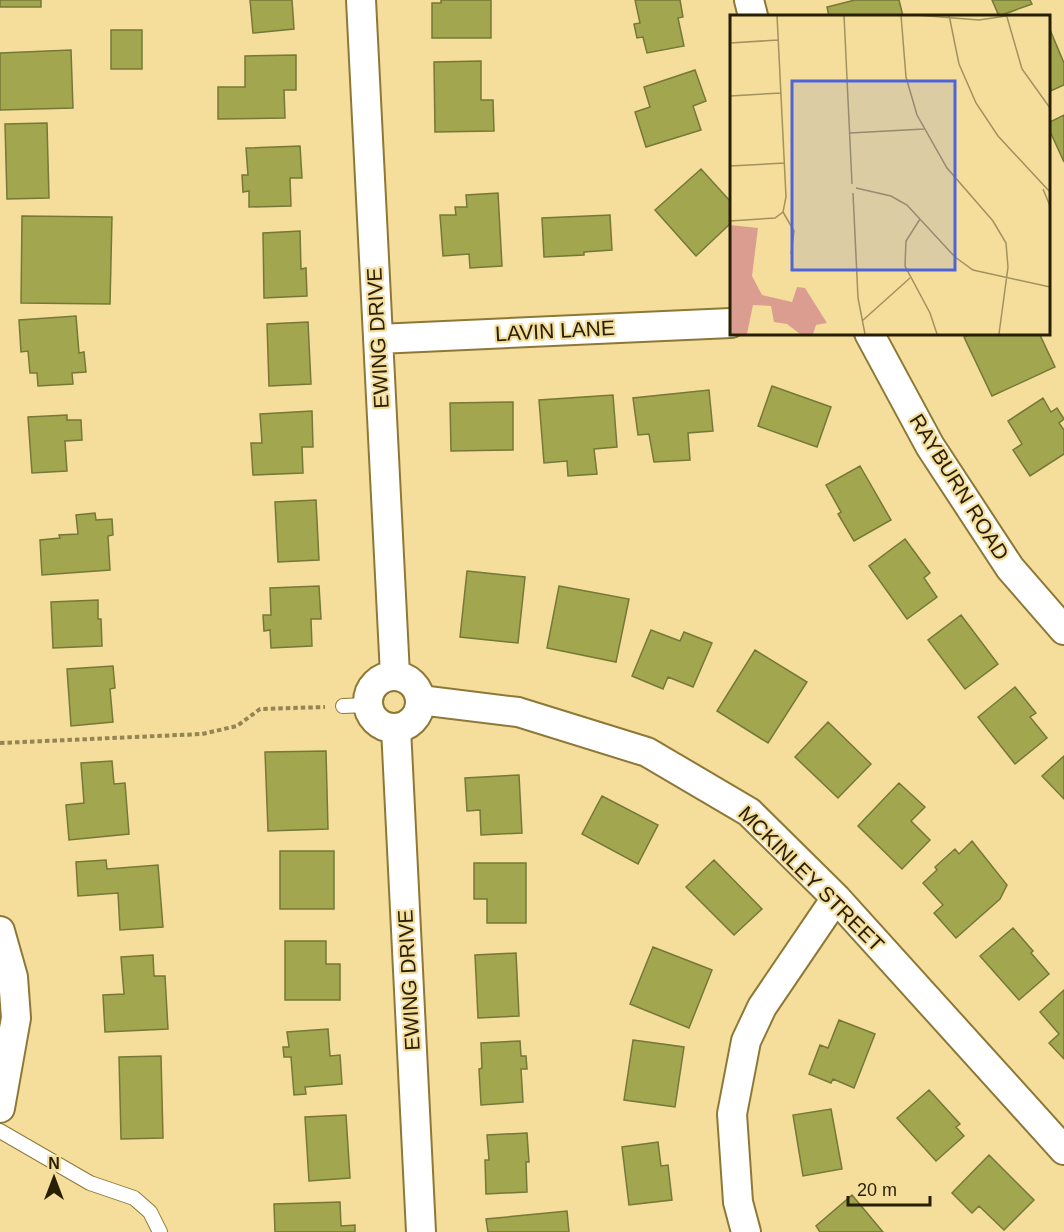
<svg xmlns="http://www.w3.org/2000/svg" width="1064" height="1232" font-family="Arial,sans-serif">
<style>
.building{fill:#a2a64f;stroke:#757837;stroke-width:1.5}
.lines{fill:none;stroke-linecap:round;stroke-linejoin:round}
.lane-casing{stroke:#8e7837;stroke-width:16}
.street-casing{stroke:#8e7837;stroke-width:32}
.path{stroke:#958454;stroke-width:4;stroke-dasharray:4.5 3;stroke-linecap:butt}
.lane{stroke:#fff;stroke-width:14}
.street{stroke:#fff;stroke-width:28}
.labels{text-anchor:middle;stroke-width:4.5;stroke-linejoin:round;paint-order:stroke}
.street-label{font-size:21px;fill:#271e03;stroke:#f5de9b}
.inset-road{fill:none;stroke:#a3915e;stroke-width:1.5}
.view{fill:#4f64d9;fill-opacity:0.15;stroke:#4f64d9;stroke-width:3}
.inset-edge{fill:none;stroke:#271e03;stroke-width:3}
</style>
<rect width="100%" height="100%" fill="#f5de9b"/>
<!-- building -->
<path class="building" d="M 0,0 L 41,0 L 41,7 L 0,7 Z
M 250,0 L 292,0 L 294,29 L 253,33 Z
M 441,0 L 491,0 L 491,38 L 432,38 L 432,3 L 441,3 Z
M 635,0 L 680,0 L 683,17 L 678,18 L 684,46 L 647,53 L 643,37 L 637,38 L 634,24 L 640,23 Z
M 855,0 L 899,0 L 903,16 L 829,16 L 827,7 Z
M 992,0 L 1030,0 L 1032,4 L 999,16 Z
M 1048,25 L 1064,63 L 1064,85 L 1048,92 Z
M 111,30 L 142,30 L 142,69 L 111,69 Z
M 71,50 L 73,108 L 0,110 L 0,53 Z
M 296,55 L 296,90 L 284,90 L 285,118 L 218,119 L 218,87 L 245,87 L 245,56 Z
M 481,61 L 481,100 L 493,100 L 494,131 L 435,132 L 434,62 Z
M 695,70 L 706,101 L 693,106 L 701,130 L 646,147 L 635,112 L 650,107 L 644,87 Z
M 1064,115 L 1064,162 L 1048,127 L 1048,123 Z
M 47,123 L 49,198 L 7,199 L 5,124 Z
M 300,146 L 302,178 L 290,178 L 291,206 L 249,207 L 249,191 L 243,192 L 242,175 L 248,175 L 246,148 Z
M 701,169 L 731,202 L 731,223 L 696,256 L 655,210 Z
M 498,193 L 502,266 L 470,268 L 469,254 L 443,256 L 440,215 L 456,215 L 455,207 L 467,207 L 466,195 Z
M 610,215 L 612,250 L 584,252 L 584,255 L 544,257 L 542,218 Z
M 22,216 L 112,217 L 110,304 L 21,303 Z
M 300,231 L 301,269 L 306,268 L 307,296 L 264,298 L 263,233 Z
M 76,316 L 79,353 L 84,352 L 86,372 L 72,373 L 73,384 L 38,386 L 37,373 L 30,373 L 28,351 L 21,352 L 19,320 Z
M 308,322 L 311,384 L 269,386 L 267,324 Z
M 973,333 L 1039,333 L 1055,367 L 992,396 L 964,337 Z
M 772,386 L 831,407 L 817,447 L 758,426 Z
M 709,390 L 713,431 L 688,433 L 690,460 L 654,462 L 649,434 L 638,435 L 633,398 Z
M 613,395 L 617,447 L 594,449 L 597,474 L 568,476 L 567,461 L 544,463 L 539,400 Z
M 1043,398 L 1051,412 L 1057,408 L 1064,419 L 1059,423 L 1064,430 L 1064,454 L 1030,476 L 1013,450 L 1022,444 L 1008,421 Z
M 513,402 L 513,450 L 451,451 L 450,403 Z
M 312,411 L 313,447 L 302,447 L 303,473 L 253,475 L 251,443 L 262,443 L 260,414 Z
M 67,415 L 67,420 L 81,420 L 82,440 L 65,441 L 67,471 L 32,473 L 28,417 Z
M 860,466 L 891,520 L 854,541 L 838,514 L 841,512 L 826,485 Z
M 316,500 L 319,560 L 278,562 L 275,502 Z
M 95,513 L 96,520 L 112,519 L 113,535 L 108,536 L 110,570 L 42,575 L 40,540 L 60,538 L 59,535 L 78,534 L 76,515 Z
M 905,539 L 930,573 L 924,578 L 937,597 L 907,619 L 869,566 Z
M 467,571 L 525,577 L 518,643 L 460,637 Z
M 319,586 L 321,619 L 311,619 L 312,646 L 271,648 L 270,630 L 264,631 L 263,615 L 271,615 L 270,588 Z
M 559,586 L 629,599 L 616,662 L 547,648 Z
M 98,600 L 98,619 L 101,619 L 102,646 L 53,648 L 51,602 Z
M 961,615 L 998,664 L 965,689 L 928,640 Z
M 651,630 L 680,641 L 684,632 L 712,643 L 693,687 L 668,677 L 663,689 L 632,676 Z
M 755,650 L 807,682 L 768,743 L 717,711 Z
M 113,666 L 115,688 L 110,689 L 113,722 L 71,726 L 67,669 Z
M 1015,687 L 1036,713 L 1030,717 L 1047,738 L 1015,764 L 978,717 Z
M 828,722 L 871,764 L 838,798 L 795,757 Z
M 326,751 L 328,829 L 268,831 L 265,752 Z
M 1064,756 L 1064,799 L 1042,776 Z
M 112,761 L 114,784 L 125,783 L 129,834 L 69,840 L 66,805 L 84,803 L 81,763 Z
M 519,775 L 522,833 L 481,835 L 480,810 L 467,811 L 465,778 Z
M 899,783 L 925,807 L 911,821 L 930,840 L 902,869 L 858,826 Z
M 602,796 L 658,825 L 638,864 L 582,834 Z
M 972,841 L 1007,885 L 1000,899 L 956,938 L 934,913 L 943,905 L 923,883 L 937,870 L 935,867 L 955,849 L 959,854 Z
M 280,851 L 334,851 L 334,909 L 280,909 Z
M 106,860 L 107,869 L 158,865 L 163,927 L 120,930 L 118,893 L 78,896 L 76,862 Z
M 714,860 L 762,909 L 734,935 L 686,887 Z
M 474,863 L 526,863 L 526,923 L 487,923 L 487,899 L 474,899 Z
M 1013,928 L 1033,951 L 1031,953 L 1049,974 L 1019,1000 L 980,956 Z
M 285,941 L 326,941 L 326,964 L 340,964 L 340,1000 L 285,1000 Z
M 653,947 L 712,970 L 689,1028 L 630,1004 Z
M 516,953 L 519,1016 L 478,1018 L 475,955 Z
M 153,955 L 154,976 L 165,976 L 168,1029 L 105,1032 L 103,995 L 124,994 L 121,957 Z
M 1064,990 L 1064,1059 L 1049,1043 L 1059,1034 L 1040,1012 Z
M 839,1020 L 875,1034 L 854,1088 L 833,1079 L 831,1083 L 809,1074 L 820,1045 L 828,1048 Z
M 328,1029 L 330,1056 L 340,1055 L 342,1084 L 305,1087 L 306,1094 L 294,1095 L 291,1057 L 284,1057 L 283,1047 L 289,1047 L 287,1032 Z
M 633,1040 L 684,1047 L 675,1107 L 624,1100 Z
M 520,1041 L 521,1056 L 526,1056 L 527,1069 L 521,1069 L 523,1102 L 481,1105 L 479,1069 L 482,1068 L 481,1043 Z
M 161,1056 L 163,1138 L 121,1139 L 119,1057 Z
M 929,1090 L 960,1124 L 956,1127 L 964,1136 L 936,1161 L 897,1118 Z
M 831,1109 L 842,1169 L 803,1176 L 793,1115 Z
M 346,1115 L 350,1178 L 309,1181 L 305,1117 Z
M 527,1133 L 529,1162 L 526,1162 L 527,1192 L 486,1194 L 485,1160 L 489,1160 L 487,1135 Z
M 658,1142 L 661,1166 L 668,1165 L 672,1200 L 629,1205 L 622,1147 Z
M 989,1155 L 1034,1200 L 1004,1230 L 979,1206 L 972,1213 L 952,1193 Z
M 852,1195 L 883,1232 L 820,1232 L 816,1226 Z
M 340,1202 L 341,1226 L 355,1225 L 355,1232 L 275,1232 L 274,1204 Z
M 567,1211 L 569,1232 L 488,1232 L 486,1219 Z"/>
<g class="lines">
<defs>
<path id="lane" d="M 343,706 L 367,705
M 0,1131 L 90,1183 L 134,1198 L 150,1212 L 160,1232"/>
<path id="street" d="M 361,0 L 395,675
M 749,0 L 753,16
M 869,333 L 930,446 L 1010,568 L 1064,630
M 378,339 L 731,323
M368 702a26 26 0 1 1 52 0a26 26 0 1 1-52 0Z
M 420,700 L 518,712 L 647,752 L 749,812 L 836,898 L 1064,1150
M 396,728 L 421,1232
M 0,931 L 13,977 L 16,1018 L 0,1108
M 746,1232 L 738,1202 L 732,1114 L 746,1041 L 762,1007 L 836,898"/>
</defs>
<!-- lane casing -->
<use href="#lane" class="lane-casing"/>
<!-- street casing -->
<use href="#street" class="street-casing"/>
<!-- path -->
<path class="path" d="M 0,743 L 202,734 L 237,726 L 260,709 L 325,707"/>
<!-- lane -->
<use href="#lane" class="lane"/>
<!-- street -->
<use href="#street" class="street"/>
</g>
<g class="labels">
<!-- street labels -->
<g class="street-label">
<text transform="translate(555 331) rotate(-3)" y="7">LAVIN LANE</text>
<text transform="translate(378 338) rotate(-93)" y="7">EWING DRIVE</text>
<text transform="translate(959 487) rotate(58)" y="7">RAYBURN ROAD</text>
<text transform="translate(811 879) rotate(45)" y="7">MCKINLEY STREET</text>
<text transform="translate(409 980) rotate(-93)" y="7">EWING DRIVE</text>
</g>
</g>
<!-- overview -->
<g transform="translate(730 15)">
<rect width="320" height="320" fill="#f5de9b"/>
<path d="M 0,210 L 28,213 L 22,261 L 32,280 L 62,287 L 67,272 L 75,273 L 97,308 L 86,310 L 83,319 L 70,319 L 57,309 L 44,307 L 41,291 L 23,290 L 17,319 L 0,319 Z" fill="#db9d90"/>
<path class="inset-road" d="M 114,0 L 122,169M 171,0 L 176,62 L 187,100 L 217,153 L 263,206 L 276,228 L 278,252 L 269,319M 186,0 L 249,5 L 283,0M 219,0 L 229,49 L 246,88 L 268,121 L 320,177M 277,2 L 292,54 L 320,93M 0,28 L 48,25M 0,81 L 51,78M 120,118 L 194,114M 0,151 L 55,148M 126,173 L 161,181 L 177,190 L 225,242 L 243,255 L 320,272M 313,174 L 320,191M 123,178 L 128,283 L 135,319M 53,197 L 64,216 L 61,239M 190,204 L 176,226 L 175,251 L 200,298 L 207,319M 0,206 L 45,203 L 53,197 L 56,182 L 47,0M 132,306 L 180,263"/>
<path class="view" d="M 62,66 L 225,66 L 225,255 L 62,255 Z"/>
<rect width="320" height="320" class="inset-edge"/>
</g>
<!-- north arrow -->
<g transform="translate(54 1178)" stroke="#f5de9b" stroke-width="4.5" paint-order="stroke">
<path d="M0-4.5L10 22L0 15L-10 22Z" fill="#271e03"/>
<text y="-9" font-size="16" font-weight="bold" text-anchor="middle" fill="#271e03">N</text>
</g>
<!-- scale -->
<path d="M848 1196v9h82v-9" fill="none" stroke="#271e03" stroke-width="3"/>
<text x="857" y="1196" font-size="18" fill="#271e03" stroke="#f5de9b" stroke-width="4.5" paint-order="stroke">20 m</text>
</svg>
